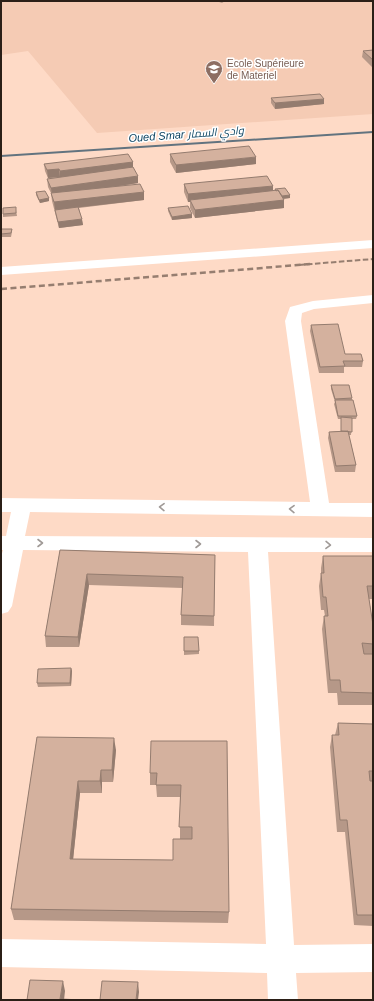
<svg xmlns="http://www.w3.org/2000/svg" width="374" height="1001" font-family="Arial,Cairo,sans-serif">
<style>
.built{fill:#f5cbb4}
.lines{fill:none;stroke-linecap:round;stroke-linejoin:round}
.stream{fill:#62737f;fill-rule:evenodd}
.minor{fill:#fff;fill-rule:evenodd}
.rail-far1{stroke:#967e70;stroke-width:2;stroke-dasharray:5.5 2.5;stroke-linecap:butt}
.rail{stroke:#967e70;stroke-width:2.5;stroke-dasharray:6 3.5;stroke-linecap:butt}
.wall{fill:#b69888}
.shaded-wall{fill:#947c6f}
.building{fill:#d4b19e;stroke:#947c6f}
.oneway{stroke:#a09a97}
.labels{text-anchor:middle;stroke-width:3;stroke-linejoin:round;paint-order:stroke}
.far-education-label{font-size:10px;fill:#785e54;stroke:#fff;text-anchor:start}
.far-water-label{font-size:11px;font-style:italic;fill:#0d4462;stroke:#fff}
</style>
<rect width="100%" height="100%" fill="#fedac6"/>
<!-- built -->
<path class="built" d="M 1,1 L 373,1 L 373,114 L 97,133 L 28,51 L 1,55 Z"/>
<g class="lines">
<!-- stream -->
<path class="stream" d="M 373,131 L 373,133 L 1,157 L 1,155 Z"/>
<!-- minor -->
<path class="minor" d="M 373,240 L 373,248 L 1,275 L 1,267 Z
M 373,295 L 373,303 L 314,309 L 302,313 L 301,321 L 329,503 L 373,503 L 373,517 L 30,512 L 25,536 L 373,538 L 373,552 L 268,552 L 294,945 L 373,944 L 373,972 L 296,973 L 298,1000 L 268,1000 L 267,973 L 1,967 L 1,939 L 266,944 L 248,552 L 23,550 L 12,606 L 8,612 L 1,614 L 1,557 L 3,550 L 1,550 L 1,536 L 6,536 L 11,512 L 1,512 L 1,498 L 310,502 L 285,321 L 290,307 L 313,301 Z"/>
<!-- rail-far1 -->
<path class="rail-far1" d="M 299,265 L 373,259"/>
<!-- rail -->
<path class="rail" d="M 1,289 L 311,264"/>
</g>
<!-- wall -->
<path class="wall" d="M 216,1 L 225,1 L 222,3 Z
M 373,50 L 373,68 L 362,57 L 363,51 Z
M 271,98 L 324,99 L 324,104 L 275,109 L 271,103 Z
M 170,154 L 256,164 L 176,173 L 170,162 Z
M 133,162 L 133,167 L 138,183 L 122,186 L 144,192 L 144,200 L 79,208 L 83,225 L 59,228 L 52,201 L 51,193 L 48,187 L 47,179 L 60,177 L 48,178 L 45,171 L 44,164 Z
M 184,184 L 273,186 L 273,191 L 275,191 L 275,189 L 290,195 L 290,198 L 284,199 L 284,208 L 195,218 L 190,208 L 190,202 L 188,202 L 184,192 Z
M 36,192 L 49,198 L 49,201 L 40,203 L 36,195 Z
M 168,208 L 192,214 L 192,218 L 172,220 L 168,211 Z
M 16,210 L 17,216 L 3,217 L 3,214 Z
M 1,229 L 12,229 L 12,232 L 11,237 L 1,237 Z
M 311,325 L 345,354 L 363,361 L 362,367 L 344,367 L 344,373 L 319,373 L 310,331 Z
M 331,385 L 352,398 L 352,400 L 357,416 L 356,419 L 352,419 L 351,435 L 349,435 L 356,465 L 355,472 L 335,472 L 328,438 L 329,432 L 341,431 L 341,419 L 338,419 L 334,404 L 335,402 L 331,389 Z
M 60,550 L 215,555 L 214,626 L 181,625 L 181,615 L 183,588 L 89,585 L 79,647 L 46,647 L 45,636 Z
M 323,556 L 373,556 L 373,599 L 369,599 L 373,625 L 373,705 L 338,705 L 337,693 L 328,693 L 322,629 L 324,616 L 325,616 L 324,610 L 321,610 L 319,586 L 321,573 L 321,568 Z
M 184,637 L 199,651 L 199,654 L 184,655 Z
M 71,668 L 72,671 L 71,686 L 38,687 L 37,683 Z
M 338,723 L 373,724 L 373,926 L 354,925 L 345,832 L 337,832 L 330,747 L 332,735 L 335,735 Z
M 37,737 L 116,750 L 113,782 L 102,782 L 102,793 L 80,793 L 73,859 L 173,860 L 180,839 L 180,797 L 157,797 L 156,785 L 150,785 L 150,773 L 227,741 L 229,912 L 228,923 L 14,920 L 11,909 Z"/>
<!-- shaded-wall -->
<path class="shaded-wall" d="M 324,99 L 324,104 L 275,109 L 275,103 Z
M 256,157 L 256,164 L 176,173 L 176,165 Z
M 133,162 L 133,170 L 60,179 L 60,171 Z
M 59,169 L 60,177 L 48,178 L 47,170 Z
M 138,176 L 138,183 L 52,196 L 51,188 Z
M 273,186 L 273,193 L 190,200 L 190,202 L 188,202 L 188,194 Z
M 144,192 L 144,200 L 55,210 L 54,202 Z
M 290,195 L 290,198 L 279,199 L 279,196 Z
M 49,198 L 49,201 L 40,203 L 39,200 Z
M 284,200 L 284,208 L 195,218 L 195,210 Z
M 192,214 L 192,218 L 172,220 L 172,217 Z
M 82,219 L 83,225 L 59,228 L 58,222 Z
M 87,574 L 89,585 L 79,647 L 78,637 Z
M 71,668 L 72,671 L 71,686 L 70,683 Z
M 114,738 L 116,750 L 113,782 L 112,770 Z
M 101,770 L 102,782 L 102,793 L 100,781 Z
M 78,781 L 80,793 L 72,870 L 70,859 Z
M 63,981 L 65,991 L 64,1000 L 60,999 Z
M 138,982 L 139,992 L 138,1000 L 136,1000 Z"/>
<!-- building -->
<path class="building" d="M 373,50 L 373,60 L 363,51 Z
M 320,94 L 324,99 L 275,103 L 271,98 Z
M 249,146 L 256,157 L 176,165 L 170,154 Z
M 128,154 L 133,162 L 60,171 L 59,169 L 47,170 L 44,164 Z
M 133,167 L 138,176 L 51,188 L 47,179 Z
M 267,176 L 273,186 L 188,194 L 184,184 Z
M 140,184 L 144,192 L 54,202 L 51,193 Z
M 285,188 L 290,195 L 282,196 L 278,190 L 276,191 L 275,189 Z
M 278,190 L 284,200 L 195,210 L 190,200 Z
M 45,191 L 49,198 L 39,200 L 36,192 Z
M 188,206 L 192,214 L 172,217 L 168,208 Z
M 16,207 L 16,213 L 3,214 L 3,208 Z
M 78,207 L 82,219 L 58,222 L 55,210 Z
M 1,229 L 12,229 L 11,233 L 1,234 Z
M 338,324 L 345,354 L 361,354 L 363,361 L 343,361 L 345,366 L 320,367 L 311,325 Z
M 331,385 L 349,385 L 352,398 L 335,399 Z
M 335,400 L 353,400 L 357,416 L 338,416 Z
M 341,417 L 352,418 L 352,432 L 341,431 Z
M 348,431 L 356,465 L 336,466 L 329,432 Z
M 60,550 L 215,555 L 214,616 L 181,615 L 183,577 L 87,574 L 78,637 L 45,636 Z
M 323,556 L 373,556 L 373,586 L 367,586 L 373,625 L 373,644 L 362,643 L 364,654 L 373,654 L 373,693 L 341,692 L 340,680 L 330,680 L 324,616 L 328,616 L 326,597 L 323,597 L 321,573 L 324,573 Z
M 184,637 L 198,637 L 199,651 L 184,651 Z
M 71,668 L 70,683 L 37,683 L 38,669 Z
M 338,723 L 373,724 L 373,771 L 369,771 L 370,781 L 373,781 L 373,915 L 357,915 L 347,820 L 340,820 L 332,735 L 339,735 Z
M 37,737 L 114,738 L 112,770 L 101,770 L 100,781 L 78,781 L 70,859 L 173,860 L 173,839 L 192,839 L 192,827 L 179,827 L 181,785 L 156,785 L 157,773 L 150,773 L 151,741 L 227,741 L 229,912 L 11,909 Z
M 30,980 L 63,981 L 60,999 L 82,1000 L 27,1000 Z
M 102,981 L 138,982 L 136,1000 L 100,1000 Z"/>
<!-- one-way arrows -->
<defs><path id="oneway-chevron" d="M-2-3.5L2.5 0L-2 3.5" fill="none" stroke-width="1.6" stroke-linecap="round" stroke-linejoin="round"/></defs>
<g class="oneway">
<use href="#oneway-chevron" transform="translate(162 507) rotate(-179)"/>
<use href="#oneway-chevron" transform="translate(292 509) rotate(-179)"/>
<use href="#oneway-chevron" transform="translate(40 543)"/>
<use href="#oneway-chevron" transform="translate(198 544)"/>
<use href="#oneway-chevron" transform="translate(328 545) rotate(1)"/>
</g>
<!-- icons -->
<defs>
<symbol id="university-pin" viewBox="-11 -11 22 30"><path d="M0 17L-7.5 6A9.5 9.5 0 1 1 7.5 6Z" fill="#8d6e63" stroke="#fff"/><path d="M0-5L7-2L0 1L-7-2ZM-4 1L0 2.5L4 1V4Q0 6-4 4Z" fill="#fff"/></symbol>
</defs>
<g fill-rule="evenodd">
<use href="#university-pin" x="204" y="59" width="20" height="27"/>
</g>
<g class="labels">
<!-- far-education labels -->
<g class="far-education-label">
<text x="227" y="67">Ecole Supérieure<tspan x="227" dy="12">de Materiel</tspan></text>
</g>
<!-- far-water labels -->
<g class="far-water-label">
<text transform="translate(186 134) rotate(-4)" y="4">Oued Smar وادي السمار</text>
</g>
</g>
<!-- border -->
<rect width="374" height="1001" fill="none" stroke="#2b1f17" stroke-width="4"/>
</svg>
